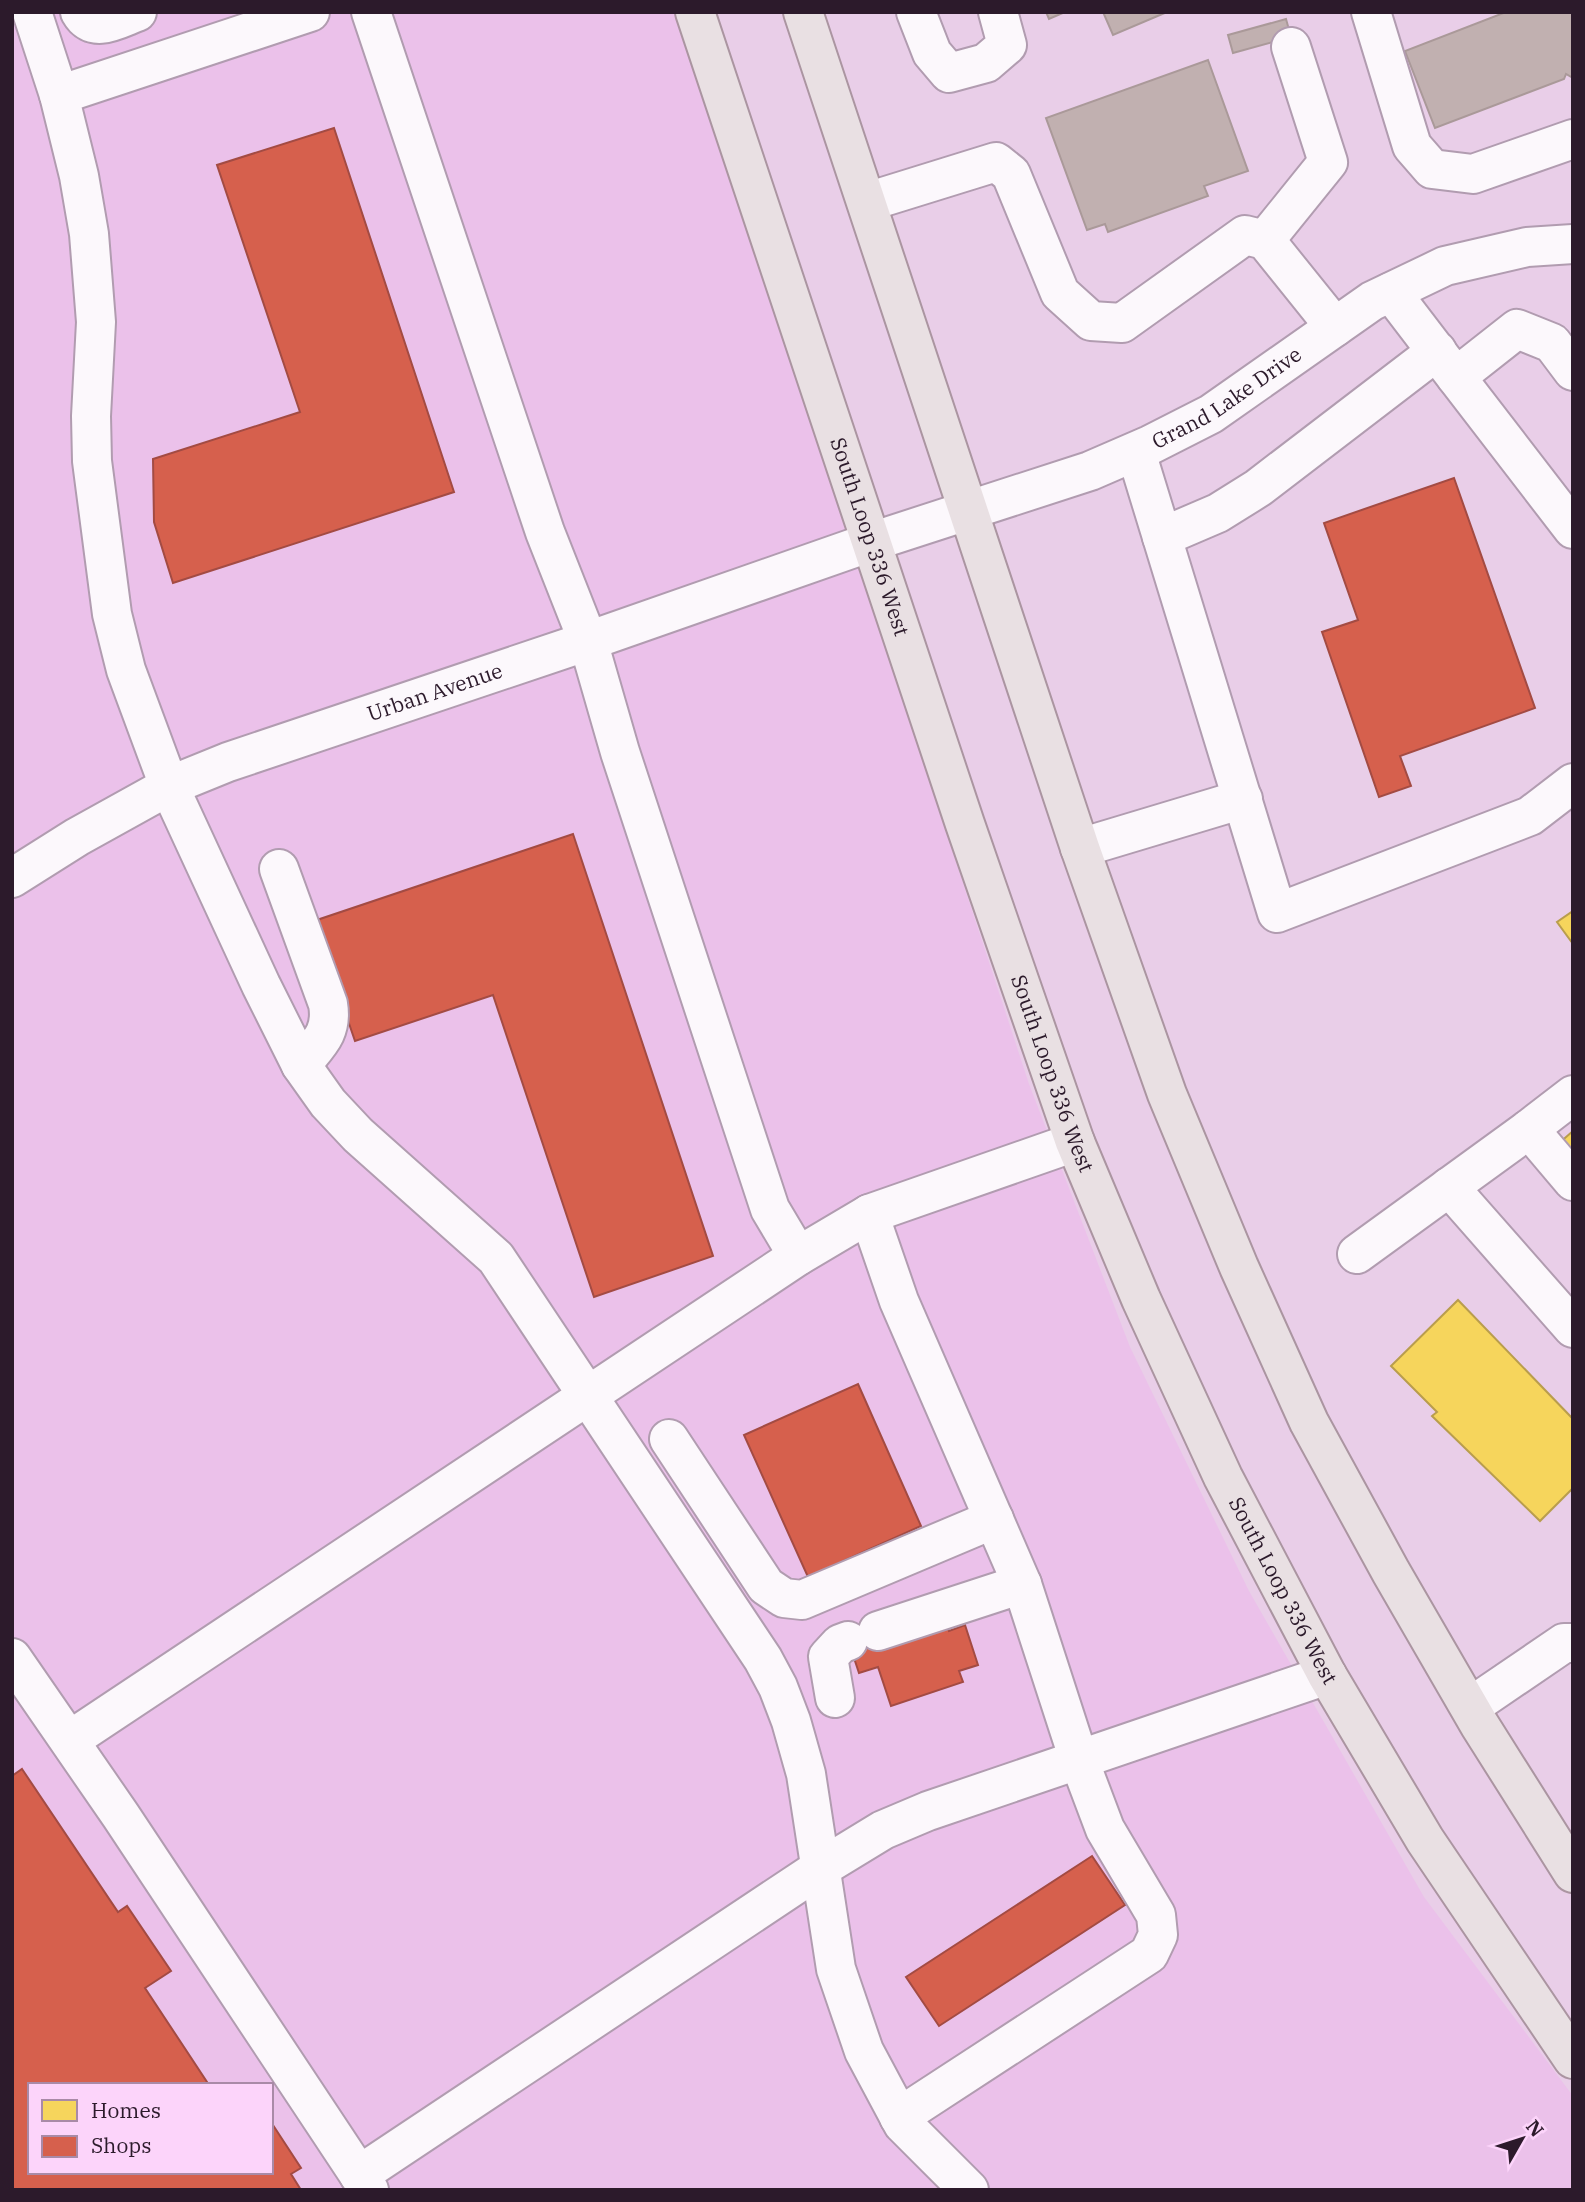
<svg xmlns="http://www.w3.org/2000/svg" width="1585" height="2202" font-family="'IBM Plex Serif',serif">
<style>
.built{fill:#ebc1ea;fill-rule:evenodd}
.homes{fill:#f6d55c;stroke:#b99d4d;stroke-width:2}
.shops{fill:#d6604d;stroke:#a34b43;stroke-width:2}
.building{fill:#c1b0b0;stroke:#a99;stroke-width:2}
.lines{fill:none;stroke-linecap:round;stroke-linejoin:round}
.minor-casing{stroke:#b19cb0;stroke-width:42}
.major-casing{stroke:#ab95a1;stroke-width:42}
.minor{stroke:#fcf8fc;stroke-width:38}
.major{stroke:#e9e0e3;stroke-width:38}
.labels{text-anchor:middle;stroke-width:7;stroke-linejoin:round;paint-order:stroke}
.street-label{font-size:21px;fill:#2c1a2b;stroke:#fcd4fa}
</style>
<rect width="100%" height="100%" fill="#e9cee8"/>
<!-- built -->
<path class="built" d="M 12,12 L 677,12 L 1029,1084 L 1130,1347 L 1249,1591 L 1424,1897 L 1573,2096 L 1573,2190 L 12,2190 ZM 30,2085 L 271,2085 L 271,2172 L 30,2172 Z"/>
<!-- homes -->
<path class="homes" d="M 1573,911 L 1573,944 L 1557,922 Z
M 1573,1131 L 1573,1161 L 1558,1144 Z
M 1458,1300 L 1573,1419 L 1573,1488 L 1540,1521 L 1432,1416 L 1437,1412 L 1391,1366 Z"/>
<!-- shops -->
<path class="shops" d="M 334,128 L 454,492 L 173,583 L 154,522 L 153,459 L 300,412 L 217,165 Z
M 1454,478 L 1535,708 L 1400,756 L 1411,786 L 1379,797 L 1322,632 L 1358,620 L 1324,523 Z
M 573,834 L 713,1256 L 594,1297 L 493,995 L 355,1041 L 314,921 Z
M 858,1384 L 921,1526 L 808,1577 L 744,1435 Z
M 945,1621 L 949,1631 L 965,1625 L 978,1665 L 959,1671 L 963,1682 L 891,1706 L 878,1667 L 859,1673 L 852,1652 Z
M 22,1769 L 118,1912 L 127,1906 L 171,1971 L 145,1988 L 209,2085 L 30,2085 L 30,2172 L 271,2172 L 271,2122 L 301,2168 L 291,2174 L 301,2190 L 12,2190 L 12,1776 Z
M 1092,1856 L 1125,1905 L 939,2026 L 906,1977 Z"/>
<!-- building -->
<path class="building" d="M 1046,12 L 1065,12 L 1049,19 Z
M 1103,12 L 1167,12 L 1113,35 Z
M 1506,12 L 1573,12 L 1573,78 L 1566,74 L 1564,79 L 1435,128 L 1405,51 Z
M 1286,19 L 1291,37 L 1233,53 L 1228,35 Z
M 1208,60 L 1248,171 L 1204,186 L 1208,196 L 1108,232 L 1105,224 L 1087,230 L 1046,118 Z"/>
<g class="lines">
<defs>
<g id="minor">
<path d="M 32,12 L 59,95 L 310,12"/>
<path d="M 80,12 C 93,35 118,19 137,12"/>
<path d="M 371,12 L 545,532 L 588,641 L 620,752 L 770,1209 L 798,1256"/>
<path d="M 916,12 L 932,53 L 949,73 L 986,63 L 1007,45 L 998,12"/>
<path d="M 1371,12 L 1412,146 L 1432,169 L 1473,174 L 1573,139"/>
<path d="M 59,95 L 79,176 L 89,234 L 96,322 L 91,416 L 92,461 L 112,614 L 126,670 L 169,786 L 261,985 L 301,1065 L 328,1103 L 358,1135 L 496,1258 L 763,1659 L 778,1687 L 791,1721 L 806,1774 L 836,1969 L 864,2051 L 903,2124 L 969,2190"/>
<path d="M 867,202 L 996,162 L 1011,174 L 1060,293 L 1091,321 L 1122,323 L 1245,235 L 1265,240 L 1335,327"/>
<path d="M 1265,240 L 1328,162 L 1291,47"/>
<path d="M 1391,292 L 1456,377 L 1517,329 L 1552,343 L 1573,371"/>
<path d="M 1456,377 L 1573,529"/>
<path d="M 1136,452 L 1277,913 L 1530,816 L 1573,783"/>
<path d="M 1162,537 L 1218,513 L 1258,488 L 1437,351"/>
<path d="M 1080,848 L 1243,799"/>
<path d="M 279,869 L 328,1004 C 333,1033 318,1044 301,1065"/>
<path id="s1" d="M 12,878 L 77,837 L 169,786 L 228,762 L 588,641 L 871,542 L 1090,471 L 1150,445 L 1211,414 L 1372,301 L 1445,266 L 1527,247 L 1573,244"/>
<path d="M 1529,1129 L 1573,1181"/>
<path d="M 1449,1187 L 1573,1328"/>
<path d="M 869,1214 L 899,1301 L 1022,1584 L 1079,1760 L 1105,1829 L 1156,1915 L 1158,1935 L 1149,1954 L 899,2117"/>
<path d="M 1357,1254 L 1529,1129 L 1573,1095"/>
<path d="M 669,1439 L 766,1586 L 784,1598 L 802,1600 L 994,1519"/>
<path d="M 878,1631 L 1022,1584"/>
<path d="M 12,1658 L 121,1816 L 369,2190"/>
<path d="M 835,1698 L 828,1657 L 840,1644 L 848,1641"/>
<path d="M 1470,1707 L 1564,1643 L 1573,1643"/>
<path d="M 70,1740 L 798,1256 L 869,1214 L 1075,1142"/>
<path d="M 359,2175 L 819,1869 L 883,1830 L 928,1811 L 1327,1675"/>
</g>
<g id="major">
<path id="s2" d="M 695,12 L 965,824 L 1075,1142 L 1141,1299 L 1223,1477 L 1327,1675 L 1425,1840 L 1573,2059"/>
<path d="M 803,12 L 1080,848 L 1167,1094 L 1239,1267 L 1309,1422 L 1391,1572 L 1479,1724 L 1573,1873"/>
</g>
</defs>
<!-- minor casing -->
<use href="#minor" class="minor-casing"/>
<!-- major casing -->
<use href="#major" class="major-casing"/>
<!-- minor -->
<use href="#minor" class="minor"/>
<!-- major -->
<use href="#major" class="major"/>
</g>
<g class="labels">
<!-- street labels -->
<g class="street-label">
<text dy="7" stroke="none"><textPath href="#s1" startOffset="1311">Grand Lake Drive</textPath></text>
<text dy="7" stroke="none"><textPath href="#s2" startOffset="553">South Loop 336 West</textPath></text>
<text dy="7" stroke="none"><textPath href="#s1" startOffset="464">Urban Avenue</textPath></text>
<text dy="7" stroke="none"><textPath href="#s2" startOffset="1120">South Loop 336 West</textPath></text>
<text dy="7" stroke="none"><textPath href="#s2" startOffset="1687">South Loop 336 West</textPath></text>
</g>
</g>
<!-- border -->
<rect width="1585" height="2202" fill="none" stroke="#2c1a2b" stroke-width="28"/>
<!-- legend -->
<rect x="28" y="2083" width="245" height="91" fill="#fcd4fa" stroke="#a98aa7" stroke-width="2"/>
<rect x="42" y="2100" width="35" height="21" fill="#f6d55c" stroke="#a98aa7" stroke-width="2"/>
<text x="91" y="2118" font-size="21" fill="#2c1a2b">Homes</text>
<rect x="42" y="2136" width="35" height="21" fill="#d6604d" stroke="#a98aa7" stroke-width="2"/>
<text x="91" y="2153" font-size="21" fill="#2c1a2b">Shops</text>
<!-- north arrow -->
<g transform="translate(1522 2139) rotate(51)" stroke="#fcd4fa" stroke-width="5" paint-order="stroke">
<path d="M0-5L12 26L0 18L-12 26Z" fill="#2c1a2b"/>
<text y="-10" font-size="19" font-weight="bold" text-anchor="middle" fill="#2c1a2b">N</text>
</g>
</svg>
